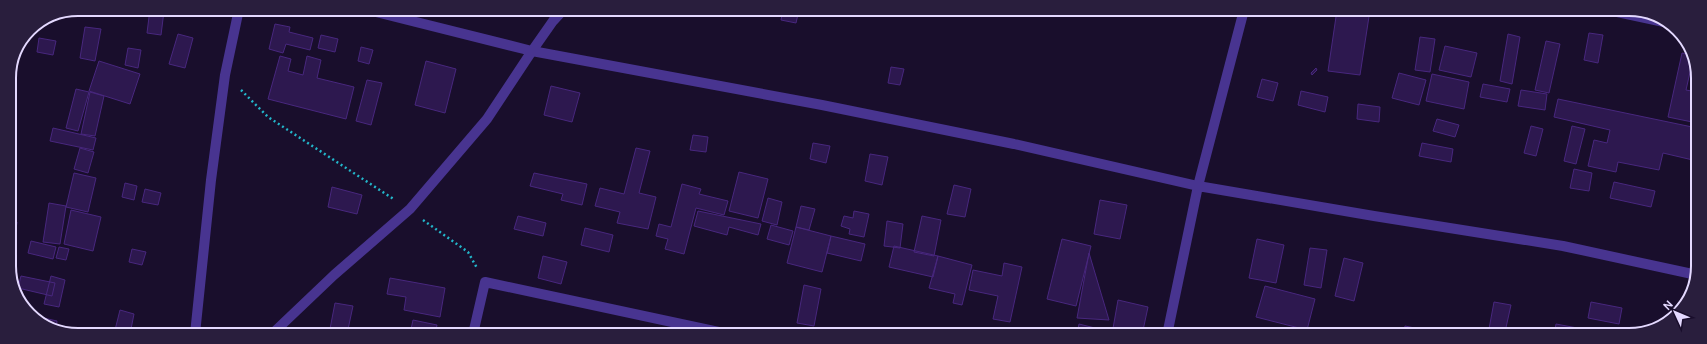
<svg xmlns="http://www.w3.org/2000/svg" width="1707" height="344" font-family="'DM Sans',sans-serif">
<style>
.building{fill:#2d184f;stroke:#48277e}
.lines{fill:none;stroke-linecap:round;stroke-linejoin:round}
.path{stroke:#23b6ca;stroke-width:2.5;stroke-dasharray:2 3;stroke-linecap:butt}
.street{stroke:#483490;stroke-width:10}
.rim{fill:none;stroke:#e4d9ff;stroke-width:2}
</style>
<rect width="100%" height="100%" fill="#190e2c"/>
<!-- building -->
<path class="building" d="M 150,9 L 164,11 L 161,35 L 147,33 Z
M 783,10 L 799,10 L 796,23 L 781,20 Z
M 1337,10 L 1370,10 L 1360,75 L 1328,71 Z
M 275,24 L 290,27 L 289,32 L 313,38 L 310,50 L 286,44 L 283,53 L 269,49 Z
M 85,27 L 101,29 L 95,61 L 80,58 Z
M 1589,33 L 1603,35 L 1598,63 L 1584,60 Z
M 178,34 L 193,38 L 185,68 L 169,64 Z
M 1508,34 L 1520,37 L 1512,84 L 1500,81 Z
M 321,35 L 338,39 L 335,52 L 318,48 Z
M 1420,37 L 1435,39 L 1430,72 L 1415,70 Z
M 39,38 L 56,41 L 53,55 L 37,52 Z
M 1546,41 L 1560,44 L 1549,93 L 1535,90 Z
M 1445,46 L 1477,53 L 1471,77 L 1439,70 Z
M 361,47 L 373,50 L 369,64 L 358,61 Z
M 128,48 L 141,50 L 138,68 L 125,65 Z
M 1682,53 L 1691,55 L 1693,59 L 1686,90 L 1697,92 L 1697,123 L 1668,117 Z
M 280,56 L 291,59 L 288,71 L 303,75 L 307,56 L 321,60 L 317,78 L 354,87 L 346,119 L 268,99 Z
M 99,61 L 140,74 L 130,104 L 89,91 Z
M 426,61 L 456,69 L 445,113 L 415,105 Z
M 891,67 L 904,69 L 900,85 L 888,83 Z
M 1316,68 L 1317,70 L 1312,75 L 1311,73 Z
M 1399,73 L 1426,80 L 1419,105 L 1392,98 Z
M 1432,74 L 1469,82 L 1464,109 L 1426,101 Z
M 1262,79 L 1278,83 L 1273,101 L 1257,97 Z
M 367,80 L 382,83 L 371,125 L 356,121 Z
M 1483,84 L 1510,89 L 1507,102 L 1480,97 Z
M 551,86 L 580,93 L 572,122 L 544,115 Z
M 76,89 L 89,92 L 78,131 L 66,128 Z
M 1521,90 L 1547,94 L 1545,110 L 1518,106 Z
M 1301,91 L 1328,97 L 1325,112 L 1298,105 Z
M 90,92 L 104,96 L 95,136 L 81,134 Z
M 1558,99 L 1697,128 L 1697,161 L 1663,153 L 1659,170 L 1618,162 L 1616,172 L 1588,166 L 1594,140 L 1607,143 L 1610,130 L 1554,117 Z
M 1358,104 L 1380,107 L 1379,122 L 1357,119 Z
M 1437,119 L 1459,125 L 1455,137 L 1433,131 Z
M 1531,126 L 1543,129 L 1536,156 L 1524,153 Z
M 1572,126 L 1585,129 L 1576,164 L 1564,161 Z
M 53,128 L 96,138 L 93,150 L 50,141 Z
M 693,135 L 708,137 L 706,152 L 690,150 Z
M 813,143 L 830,146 L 826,163 L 810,159 Z
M 1422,143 L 1453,149 L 1451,162 L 1419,156 Z
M 80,148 L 94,152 L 88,173 L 74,169 Z
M 636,148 L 650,151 L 639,193 L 656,197 L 648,229 L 617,223 L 620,212 L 595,206 L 600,188 L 624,194 Z
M 870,154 L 888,157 L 882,185 L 865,181 Z
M 1574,169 L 1592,173 L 1589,191 L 1570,188 Z
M 739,172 L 768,179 L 758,218 L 729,211 Z
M 74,173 L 96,178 L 88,212 L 66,207 Z
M 534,173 L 587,184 L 582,205 L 561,200 L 563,194 L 530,186 Z
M 1614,182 L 1655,191 L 1651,207 L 1610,198 Z
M 125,183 L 137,186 L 134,200 L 122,197 Z
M 682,184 L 701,189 L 699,194 L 728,201 L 724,215 L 696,208 L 684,254 L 665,249 L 668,239 L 656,236 L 659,224 L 671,227 Z
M 954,185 L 971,189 L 965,217 L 947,214 Z
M 332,187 L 362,195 L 357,214 L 328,207 Z
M 145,189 L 161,193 L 158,205 L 142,202 Z
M 768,198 L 782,202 L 777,225 L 762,221 Z
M 1100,200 L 1127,205 L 1120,239 L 1094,234 Z
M 49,203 L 66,206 L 60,244 L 43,242 Z
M 801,206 L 815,209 L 809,230 L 796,227 Z
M 71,210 L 101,217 L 93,251 L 64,244 Z
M 698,211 L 761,224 L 758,235 L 729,227 L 727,235 L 694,226 Z
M 854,211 L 869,214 L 864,237 L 849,234 L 850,229 L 841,226 L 844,216 L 853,218 Z
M 518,216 L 546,223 L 543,236 L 514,229 Z
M 922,216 L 941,220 L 934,256 L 914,252 Z
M 887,221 L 903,224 L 900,248 L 884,246 Z
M 10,222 L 17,222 L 13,250 L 10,250 Z
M 771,225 L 793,231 L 789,245 L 767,239 Z
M 796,227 L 831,236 L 822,272 L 787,263 Z
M 585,228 L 613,235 L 609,252 L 581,245 Z
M 831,236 L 865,244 L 861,261 L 827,253 Z
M 1062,239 L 1091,246 L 1076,306 L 1047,299 Z
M 1257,239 L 1284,245 L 1276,283 L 1249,278 Z
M 31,241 L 56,247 L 53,259 L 28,253 Z
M 894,246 L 938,256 L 933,277 L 889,267 Z
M 59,247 L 69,249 L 66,260 L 56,258 Z
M 1310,248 L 1327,250 L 1321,288 L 1304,285 Z
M 132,249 L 146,252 L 142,265 L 129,262 Z
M 1089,253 L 1109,320 L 1077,318 Z
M 543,256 L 567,262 L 561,284 L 538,278 Z
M 938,256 L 972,265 L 962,305 L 953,303 L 955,294 L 929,288 Z
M 1344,258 L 1363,263 L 1354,301 L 1335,296 Z
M 1004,263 L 1022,267 L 1010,322 L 993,319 L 998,296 L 969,290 L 973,270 L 1002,276 Z
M 21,276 L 55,283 L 52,296 L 18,288 Z
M 51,276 L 65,280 L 59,307 L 44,304 Z
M 390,278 L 445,288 L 440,317 L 404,310 L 406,297 L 387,294 Z
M 804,285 L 821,289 L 814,326 L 797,323 Z
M 1265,286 L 1315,299 L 1307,330 L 1256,317 Z
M 1118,300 L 1148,307 L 1142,335 L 1112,334 Z
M 1494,302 L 1511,305 L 1505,332 L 1489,329 Z
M 1591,302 L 1622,308 L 1619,324 L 1588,318 Z
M 335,303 L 353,306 L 347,334 L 329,334 Z
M 120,310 L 134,314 L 130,334 L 114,334 Z
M 30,315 L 57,321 L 56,329 Z
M 413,320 L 437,325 L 435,334 L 410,334 Z
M 1079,324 L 1107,331 L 1106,334 L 1077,334 Z
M 1556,324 L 1588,330 L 1587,335 L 1554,335 Z
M 1405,326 L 1448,335 L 1403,335 Z
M 1259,331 L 1273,335 L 1258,335 Z"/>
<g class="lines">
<!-- path -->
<path class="path" d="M 241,90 L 268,117 L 395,200
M 423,220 L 468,252 L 477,268"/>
<!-- street -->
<path class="street" d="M 364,9 L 532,51 L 822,105 L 1014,144 L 1198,186 L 1374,216 L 1563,246 L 1697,275
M 1608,10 L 1664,22
M 195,334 L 211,180 L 225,75 L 239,9
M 272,334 L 334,275 L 410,209 L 487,119 L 532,51 L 553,21 L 564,9
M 473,334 L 485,282 L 728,334
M 1167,335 L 1198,186 L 1244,10"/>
</g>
<!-- crop -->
<path d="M0 0H1707V344H0ZM78 16H1629A62 62 0 0 1 1691 78V266A62 62 0 0 1 1629 328H78A62 62 0 0 1 16 266V78A62 62 0 0 1 78 16Z" fill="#291e3d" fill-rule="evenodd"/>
<path class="rim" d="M78 16H1629A62 62 0 0 1 1691 78V266A62 62 0 0 1 1629 328H78A62 62 0 0 1 16 266V78A62 62 0 0 1 78 16Z"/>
<!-- north arrow -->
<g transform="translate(1675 312) rotate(314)" stroke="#190e2c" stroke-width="3" paint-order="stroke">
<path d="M0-3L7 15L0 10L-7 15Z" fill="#e4d9ff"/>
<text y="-6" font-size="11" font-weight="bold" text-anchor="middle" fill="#e4d9ff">N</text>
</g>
</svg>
